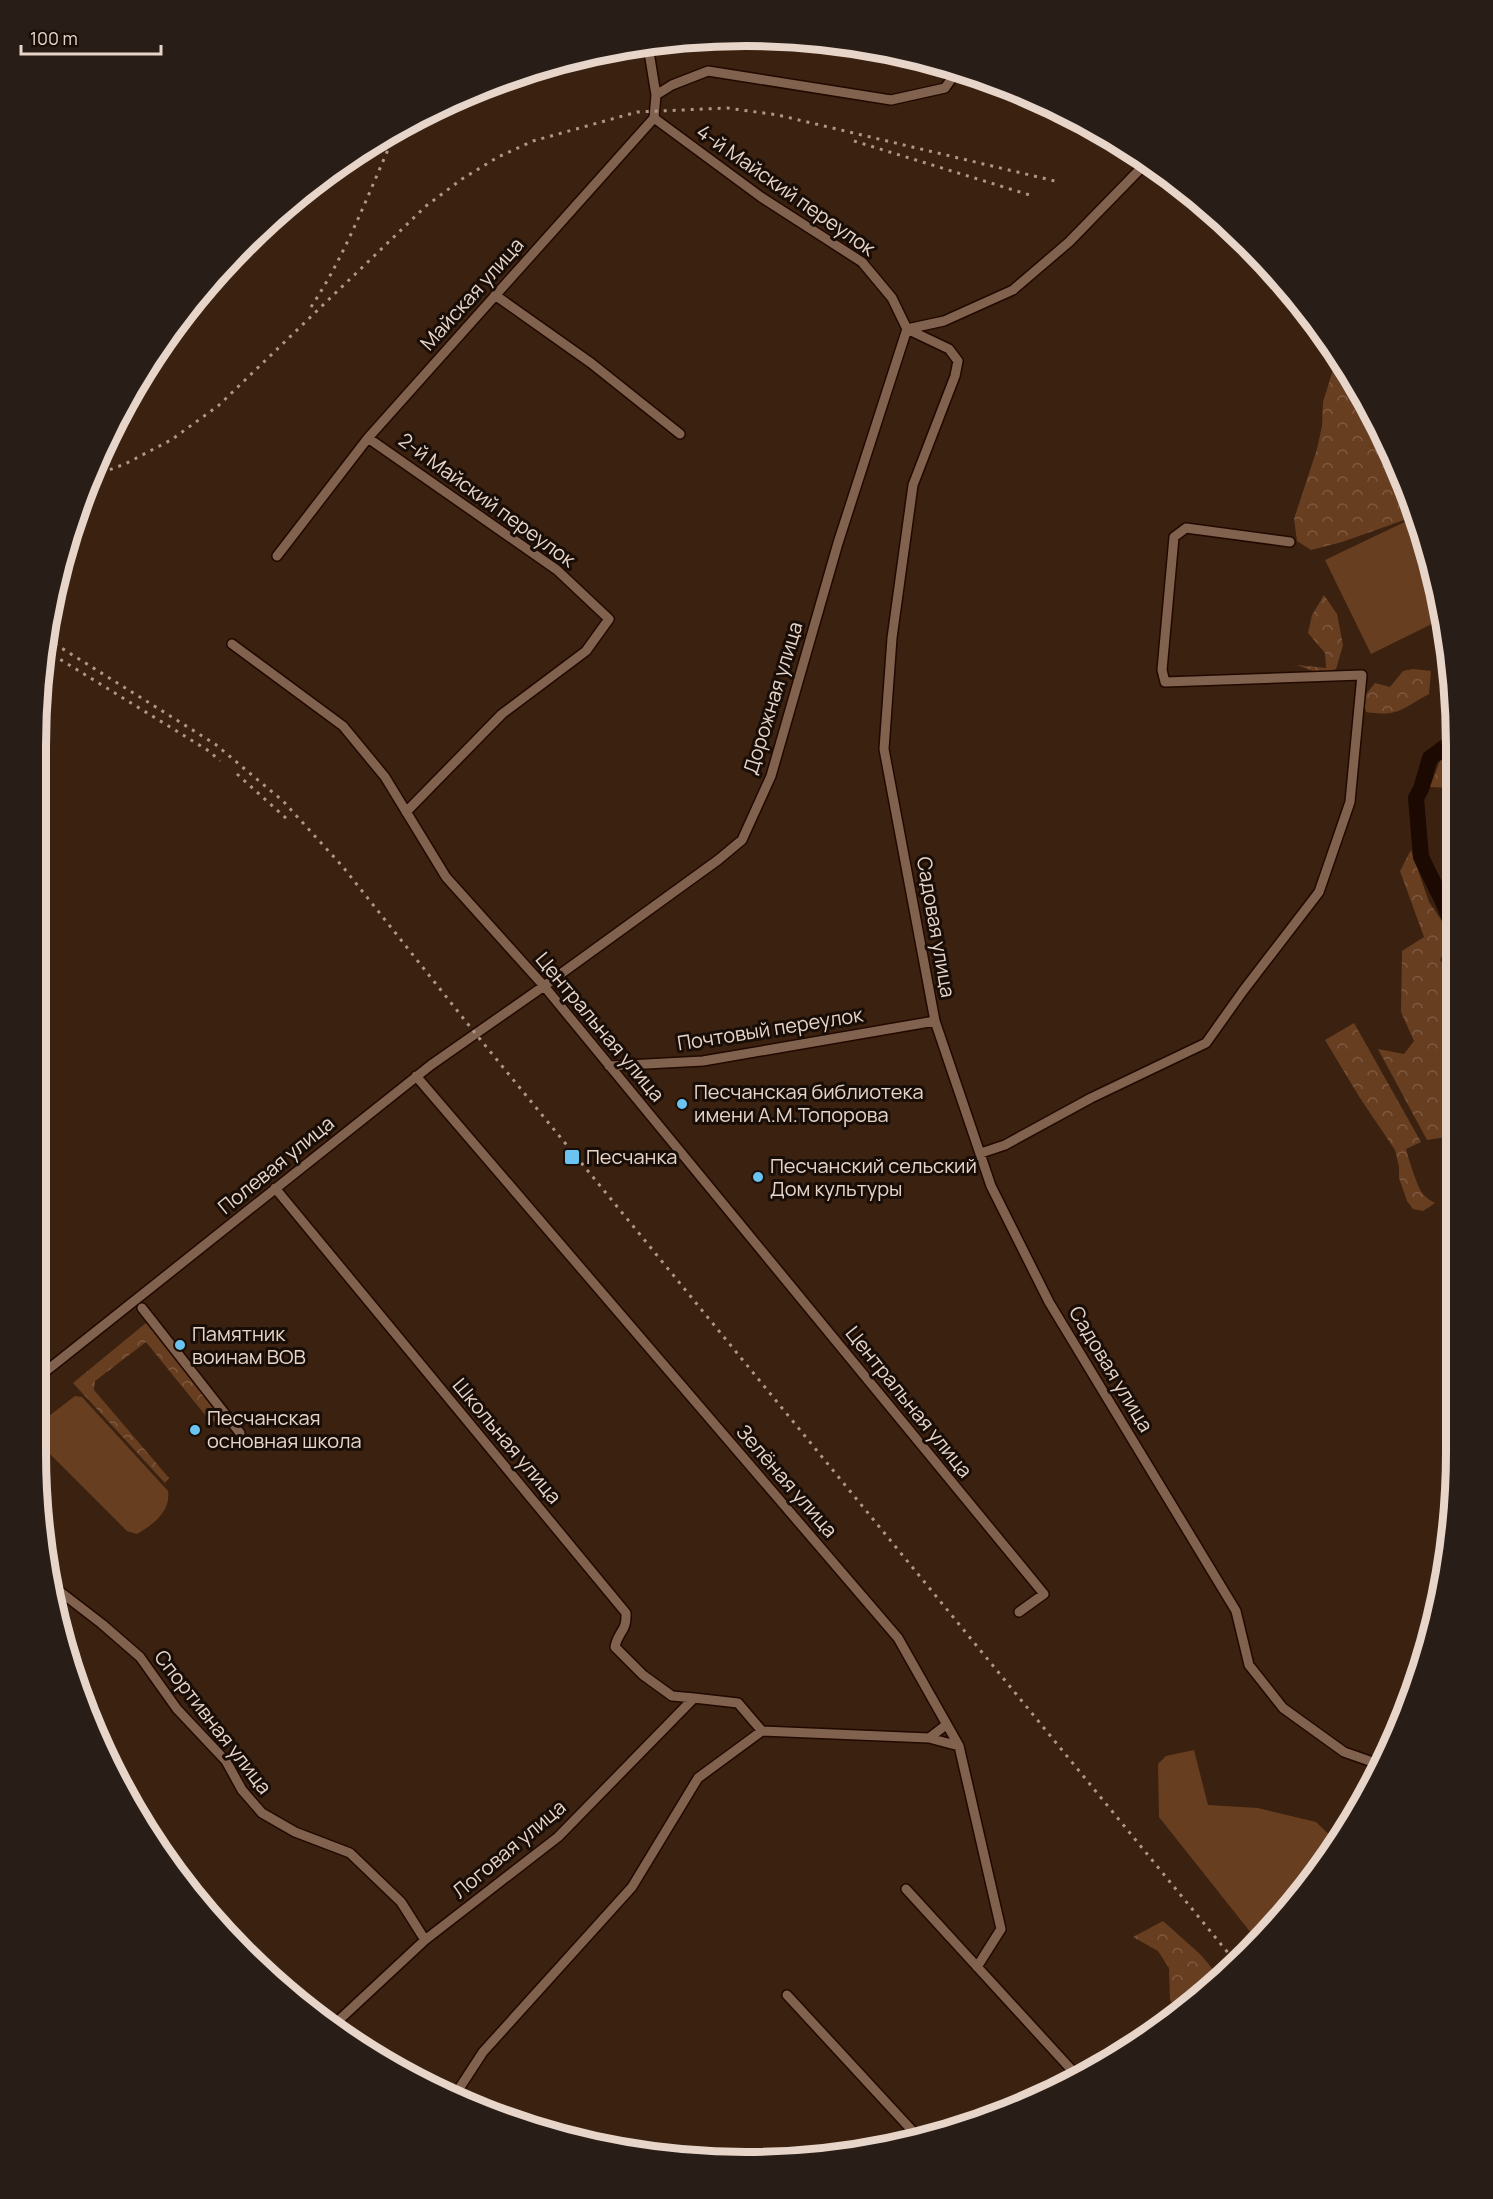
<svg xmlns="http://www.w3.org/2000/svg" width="1493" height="2199" font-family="Manrope,sans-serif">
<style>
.green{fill:#683e21}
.forest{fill:url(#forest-crowns)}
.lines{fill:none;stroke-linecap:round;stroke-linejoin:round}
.river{stroke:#1c0901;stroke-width:16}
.street-casing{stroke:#210900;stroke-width:12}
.street{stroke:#81624f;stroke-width:9}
.rail{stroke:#ac978a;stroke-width:3;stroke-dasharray:3 6;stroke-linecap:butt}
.poi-dot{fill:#6bc3f2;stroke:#190e07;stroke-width:2}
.labels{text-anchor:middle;stroke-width:6;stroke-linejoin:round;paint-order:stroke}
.street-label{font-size:20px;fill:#e7d5ca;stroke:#190e07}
.poi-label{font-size:20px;fill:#e7d5ca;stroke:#190e07;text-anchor:start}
.rim{fill:none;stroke:#e7d5ca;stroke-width:8}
</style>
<defs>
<pattern id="forest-crowns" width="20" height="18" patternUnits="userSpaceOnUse" patternTransform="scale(1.5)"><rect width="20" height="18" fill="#683e21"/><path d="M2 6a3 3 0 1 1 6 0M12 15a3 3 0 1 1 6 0" fill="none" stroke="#7e5940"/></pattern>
</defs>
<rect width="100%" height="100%" fill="#3b210f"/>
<!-- green -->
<path class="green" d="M 1413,518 L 1443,608 L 1444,618 L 1371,654 L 1325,560 Z
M 75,1396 L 82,1397 L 168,1491 C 171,1511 154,1524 137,1534 L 127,1531 L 36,1440 L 36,1426 Z
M 1194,1750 L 1208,1805 L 1258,1808 L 1316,1822 L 1339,1844 L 1259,1943 L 1159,1817 L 1158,1764 L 1166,1756 Z"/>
<!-- forest -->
<path class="forest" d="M 1337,357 L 1384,432 L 1411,513 L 1407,519 L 1342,542 L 1311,550 L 1297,541 L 1294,519 L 1317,449 L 1322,426 L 1323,402 Z
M 1324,595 L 1337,614 L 1343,645 L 1336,669 L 1321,674 L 1297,665 L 1326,668 L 1325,653 L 1308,633 L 1312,615 Z
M 1413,669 L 1431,671 L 1429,694 C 1401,709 1399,717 1366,712 L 1363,698 L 1375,683 L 1390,687 L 1403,671 Z
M 1457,749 L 1457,779 L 1451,788 L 1430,787 L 1440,761 Z
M 1411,850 L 1429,902 L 1452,936 L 1440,960 L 1457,982 L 1457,1133 L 1453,1136 L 1427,1140 L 1378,1049 L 1404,1054 L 1414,1041 L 1401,1012 L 1402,951 L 1424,937 L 1400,871 Z
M 1354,1023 L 1421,1142 L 1406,1149 C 1408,1157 1418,1189 1423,1194 C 1426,1198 1431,1201 1435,1203 L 1423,1211 L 1413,1209 L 1407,1201 L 1399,1178 L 1399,1167 L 1395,1150 L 1360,1098 L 1325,1040 Z
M 146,1323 L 221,1415 L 219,1422 L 210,1421 L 146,1342 L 95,1381 L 94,1390 L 169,1478 L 165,1483 L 73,1383 Z
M 1163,1921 L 1201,1955 L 1221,1979 L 1181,2014 L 1170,2000 L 1169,1968 L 1158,1951 L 1133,1937 Z"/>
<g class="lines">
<!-- river -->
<path class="river" d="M 1456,739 L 1430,758 L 1421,789 L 1416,798 L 1421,857 L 1444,904 L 1457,937"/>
<defs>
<path id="street" d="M 656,95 L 672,85 L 708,71 L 891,100 L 945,88 L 957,71
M 654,118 L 761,197 L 862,262 L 892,298 L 907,329
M 495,295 L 591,363 L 680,434
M 907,329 L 949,349 L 958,361 L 955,376 L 913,485 L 892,638 L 884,749 L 935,1021 L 991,1186 L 1049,1302 L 1236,1611 L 1249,1665 L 1283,1708 L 1344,1752 L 1381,1765
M 907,329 L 944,321 L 1013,290 L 1069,242 L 1148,161
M 368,438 L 557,570 L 609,619 L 586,651 L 502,714 L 406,812
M 277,556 L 368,438 L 654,118 L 656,95 L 648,46
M 232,644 L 343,726 L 385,777 L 446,877 L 544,986 L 1044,1594 L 1019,1612
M 609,1066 L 703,1061 L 935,1021
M 416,1076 L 898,1638 L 959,1746 L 1001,1929 L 977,1967
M 981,1153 L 1005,1145 L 1091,1098 L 1206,1043 L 1243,991 L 1319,892 L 1350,802 L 1362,675 L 1165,682 L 1162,670 L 1174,537 L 1186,528 L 1290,542
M 275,1188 L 626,1613 C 627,1632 618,1631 615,1647 L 643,1675 L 672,1696 L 694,1698
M 142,1308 L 240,1433
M 36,1379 L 431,1065 L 544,986 L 718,860 L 742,840 L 771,776 L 838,543 L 907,329
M 54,1587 L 102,1624 L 140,1657 L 177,1709 L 226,1761 L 242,1790 L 262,1813 L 295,1832 L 350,1853 L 401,1902 L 425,1940
M 929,1738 L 946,1725
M 906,1889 L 1079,2078
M 787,1995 L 919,2138
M 330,2024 L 338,2021 L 425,1940 L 558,1837 L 694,1698 L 738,1703 L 762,1731
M 1057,2091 L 1076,2074
M 453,2098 L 483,2052 L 632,1887 L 698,1778 L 762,1731 L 929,1738 L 959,1746"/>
</defs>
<!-- street casing -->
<use href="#street" class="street-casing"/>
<!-- street -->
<use href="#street" class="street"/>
<!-- rail -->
<path class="rail" d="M 854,141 L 1033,196
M 311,307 C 347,253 369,191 396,132
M 93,476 L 125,464 L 171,440 L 218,406 L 426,206 L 462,179 L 498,157 L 533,141 L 637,112 L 727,108 L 778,115 L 1055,181
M 47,639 L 215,744 L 283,801 L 343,867 L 475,1033 L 1238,1965
M 45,650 L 209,751 L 220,761
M 237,774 L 288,820"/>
</g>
<!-- markers -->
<g class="poi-dot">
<circle cx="682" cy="1104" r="6"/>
<rect x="564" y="1149" width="16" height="16" rx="3"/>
<circle cx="758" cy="1177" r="6"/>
<circle cx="180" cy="1345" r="6"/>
<circle cx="195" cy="1430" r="6"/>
</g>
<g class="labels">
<!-- street labels -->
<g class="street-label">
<text transform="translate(786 190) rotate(35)" y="7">4-й Майский переулок</text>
<text transform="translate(472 294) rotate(-48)" y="7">Майская улица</text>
<text transform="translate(487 500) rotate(36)" y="7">2-й Майский переулок</text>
<text transform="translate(773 698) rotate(-73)" y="7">Дорожная улица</text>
<text transform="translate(936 927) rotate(80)" y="7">Садовая улица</text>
<text transform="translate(600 1027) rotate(50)" y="7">Центральная улица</text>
<text transform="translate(770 1029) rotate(-9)" y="7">Почтовый переулок</text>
<text transform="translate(276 1165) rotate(-39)" y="7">Полевая улица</text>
<text transform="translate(1111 1369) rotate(59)" y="7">Садовая улица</text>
<text transform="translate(909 1402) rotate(51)" y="7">Центральная улица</text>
<text transform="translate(507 1441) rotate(50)" y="7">Школьная улица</text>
<text transform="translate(787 1481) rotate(49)" y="7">Зелёная улица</text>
<text transform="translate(213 1722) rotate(52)" y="7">Спортивная улица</text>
<text transform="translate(509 1849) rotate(-40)" y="7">Логовая улица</text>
</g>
<!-- poi labels -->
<g class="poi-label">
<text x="694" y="1099">Песчанская библиотека<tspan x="694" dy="23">имени А.М.Топорова</tspan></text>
<text x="586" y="1164">Песчанка</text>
<text x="770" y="1173">Песчанский сельский<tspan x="770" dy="23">Дом культуры</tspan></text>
<text x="192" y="1341">Памятник<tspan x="192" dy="23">воинам ВОВ</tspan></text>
<text x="207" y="1425">Песчанская<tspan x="207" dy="23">основная школа</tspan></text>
</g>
</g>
<!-- crop -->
<path d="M0 0H1493V2199H0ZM746 46H746A700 700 0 0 1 1446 746V1452A700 700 0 0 1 746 2152H746A700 700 0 0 1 46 1452V746A700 700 0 0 1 746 46Z" fill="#291e17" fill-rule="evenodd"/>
<path class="rim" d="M746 46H746A700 700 0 0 1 1446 746V1452A700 700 0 0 1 746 2152H746A700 700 0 0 1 46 1452V746A700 700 0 0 1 746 46Z"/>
<!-- scale -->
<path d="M21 45v9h140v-9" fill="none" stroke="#e7d5ca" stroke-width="3"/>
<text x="30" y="45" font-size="18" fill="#e7d5ca" stroke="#190e07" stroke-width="4.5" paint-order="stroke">100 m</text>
</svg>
